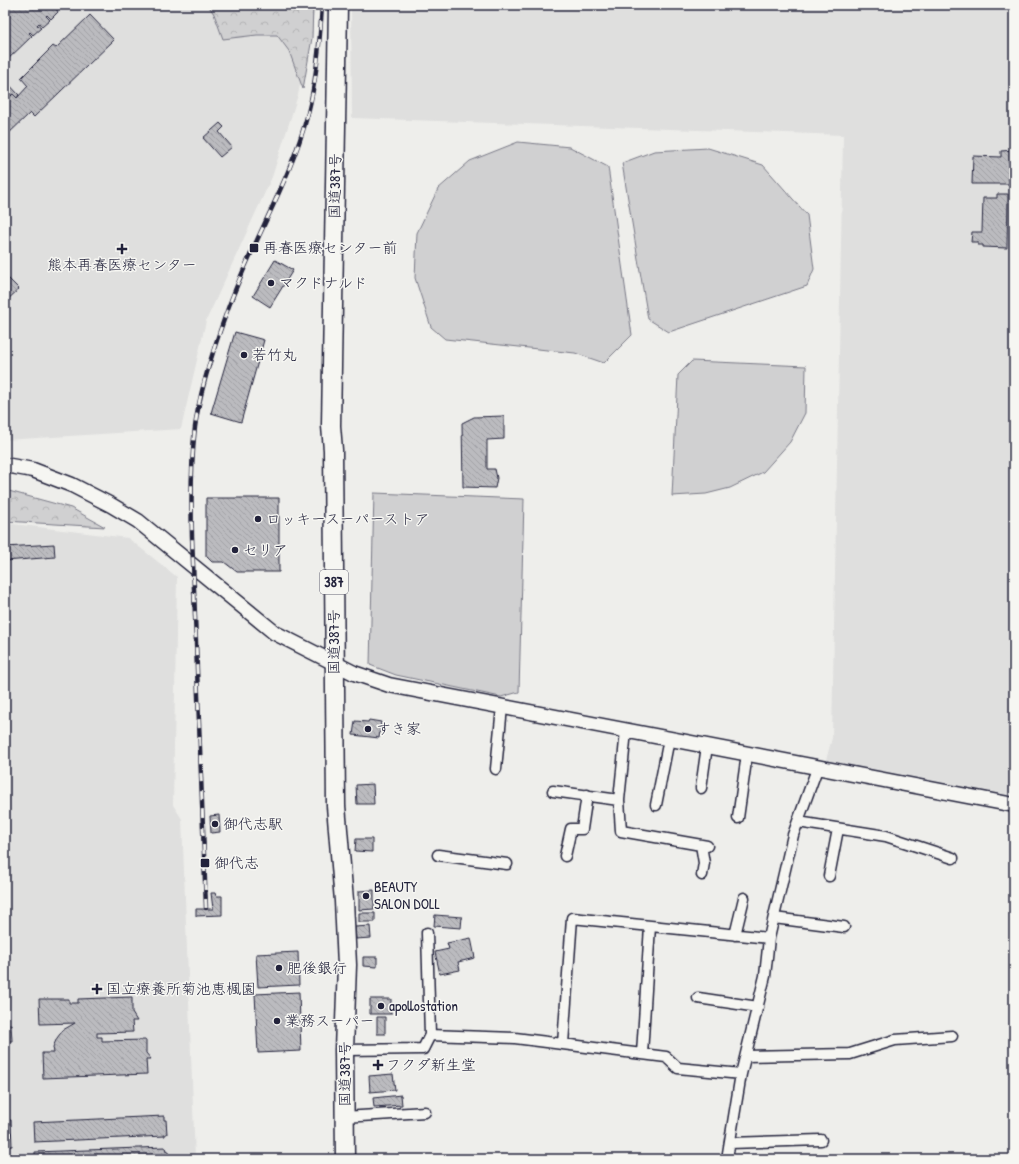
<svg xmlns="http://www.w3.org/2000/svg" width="1019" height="1164" font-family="'Patrick Hand','Klee One',sans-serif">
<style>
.built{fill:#dfdfde}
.grass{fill:#d0d0d1;stroke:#797986}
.forest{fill:url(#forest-crowns);stroke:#797986}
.building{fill:url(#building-back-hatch);stroke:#22223b}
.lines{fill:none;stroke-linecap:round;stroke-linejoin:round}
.street-casing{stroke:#22223b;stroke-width:13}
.secondary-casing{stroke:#22223b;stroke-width:17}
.highway-casing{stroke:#22223b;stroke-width:21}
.street{stroke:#f6f6f2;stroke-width:10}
.secondary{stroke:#f6f6f2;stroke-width:14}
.highway{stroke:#f6f6f2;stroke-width:18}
.rail-casing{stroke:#22223b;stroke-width:4.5}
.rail{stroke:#f6f6f2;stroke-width:3;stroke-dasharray:9;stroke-linecap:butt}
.poi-dot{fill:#22223b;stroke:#f6f6f2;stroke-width:1.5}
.labels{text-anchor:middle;stroke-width:3;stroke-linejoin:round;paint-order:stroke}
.shield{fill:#f6f6f2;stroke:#626272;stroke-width:1}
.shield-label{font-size:14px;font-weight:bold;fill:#22223b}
.street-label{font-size:15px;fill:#22223b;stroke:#f6f6f2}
.poi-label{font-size:15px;fill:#22223b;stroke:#f6f6f2;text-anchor:start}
</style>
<defs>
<pattern id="forest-crowns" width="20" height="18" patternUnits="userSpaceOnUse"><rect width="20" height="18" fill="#d0d0d1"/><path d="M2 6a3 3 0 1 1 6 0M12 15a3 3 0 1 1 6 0" fill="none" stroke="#b2b2b4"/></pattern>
<pattern id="building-back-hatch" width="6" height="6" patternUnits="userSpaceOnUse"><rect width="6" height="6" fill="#bbbbbf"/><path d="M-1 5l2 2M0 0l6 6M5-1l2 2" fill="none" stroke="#a0a0a5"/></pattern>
</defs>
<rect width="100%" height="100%" fill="#eeeeeb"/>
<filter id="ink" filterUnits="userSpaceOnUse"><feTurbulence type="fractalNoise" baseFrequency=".025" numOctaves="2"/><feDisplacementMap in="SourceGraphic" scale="8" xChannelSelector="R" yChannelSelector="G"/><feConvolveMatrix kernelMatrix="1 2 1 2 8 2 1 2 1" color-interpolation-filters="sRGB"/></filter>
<g filter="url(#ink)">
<!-- built -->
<path class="built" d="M 5,5 L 316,5 L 298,95 L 272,177 L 206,321 L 181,429 L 5,440 Z
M 351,5 L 1014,5 L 1014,796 L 826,760 L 832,738 L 843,135 L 352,118 Z
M 5,523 L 128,538 L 177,577 L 173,805 L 182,819 L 195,1159 L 5,1159 Z"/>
<!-- grass -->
<path class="grass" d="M 518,142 L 570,147 L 608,167 L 632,335 L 604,363 L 575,353 L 445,339 L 431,327 L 415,278 L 417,233 L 438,189 L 470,161 Z
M 708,148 L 763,165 L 807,215 L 814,269 L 807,286 L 669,332 L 648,319 L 622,163 L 654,151 Z
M 692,361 L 806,366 L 805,413 L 790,442 L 763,472 L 730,488 L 706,494 L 672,496 L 678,375 Z
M 374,493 L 524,499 L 519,692 L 501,697 L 396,675 L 370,665 Z"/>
<!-- forest -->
<path class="forest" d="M 208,5 L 313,5 L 312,38 L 303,89 L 289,51 L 277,35 L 257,35 L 223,39 L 214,14 Z
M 5,490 L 71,508 L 105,527 L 5,521 Z"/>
<!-- building -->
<path class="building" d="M 8,5 L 54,5 L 58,12 L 51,19 L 47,15 L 46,16 L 50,20 L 42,27 L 39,23 L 37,25 L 41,28 L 33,35 L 30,32 L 29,33 L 32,36 L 5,62 L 5,8 L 8,11 L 10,10 L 6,6 Z
M 90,15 L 114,40 L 34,117 L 30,113 L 5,137 L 5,101 L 13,94 L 17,98 L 28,86 L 21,78 L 53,46 L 56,48 Z
M 5,80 L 19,95 L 17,98 L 13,94 L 10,96 L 5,90 Z
M 220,123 L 224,127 L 219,132 L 232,147 L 220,157 L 203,138 Z
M 1014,150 L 1014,188 L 1011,188 L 1011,184 L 972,184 L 973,156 L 1001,157 L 1001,151 Z
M 997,194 L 1008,194 L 1007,248 L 983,247 L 983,245 L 978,245 L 978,242 L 971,242 L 972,232 L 982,232 L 983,198 L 997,198 Z
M 275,260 L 293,270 L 270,307 L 253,296 Z
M 5,275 L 19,289 L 5,302 Z
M 235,332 L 264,340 L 241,422 L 211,413 Z
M 504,416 L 504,439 L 487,440 L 487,469 L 495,469 L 497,478 L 495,488 L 463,487 L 462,423 L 474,417 Z
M 206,498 L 279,498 L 279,572 L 237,572 L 224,562 L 212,562 L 206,556 Z
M 54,544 L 55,557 L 5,561 L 5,547 Z
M 369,720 L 381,722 L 379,738 L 353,735 L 355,721 L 368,722 Z
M 373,784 L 374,804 L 357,804 L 356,785 Z
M 219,815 L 220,832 L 211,833 L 210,816 Z
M 356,839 L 372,839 L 372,852 L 355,851 Z
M 374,890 L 374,909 L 359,910 L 359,891 Z
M 211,893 L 215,893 L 216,896 L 222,896 L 222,915 L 196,916 L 196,909 L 213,909 Z
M 359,913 L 375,913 L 375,922 L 359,922 Z
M 435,915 L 462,917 L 461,928 L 434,926 Z
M 370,926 L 371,938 L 356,939 L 355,927 Z
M 471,938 L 475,958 L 458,962 L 460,970 L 440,974 L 435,952 L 449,949 L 447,943 Z
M 298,952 L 299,985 L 258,987 L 256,954 Z
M 363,957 L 377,957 L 377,967 L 363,966 Z
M 299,992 L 301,1051 L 258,1053 L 255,994 Z
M 132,997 L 132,1013 L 137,1021 L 132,1021 L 133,1032 L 97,1033 L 97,1037 L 102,1037 L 102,1041 L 146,1040 L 146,1053 L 151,1059 L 146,1059 L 147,1074 L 43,1078 L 42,1053 L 54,1053 L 53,1047 L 57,1038 L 63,1030 L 75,1023 L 40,1024 L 39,999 L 69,999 L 69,1003 L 78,1003 L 78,999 Z
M 370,999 L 391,999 L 391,1014 L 370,1014 Z
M 377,1017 L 385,1017 L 385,1034 L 377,1034 Z
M 11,1024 L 12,1041 L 5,1041 L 5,1025 Z
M 5,1066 L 7,1066 L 8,1083 L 5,1083 Z
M 393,1074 L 395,1090 L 370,1092 L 369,1076 Z
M 401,1095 L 402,1105 L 374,1107 L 373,1098 Z
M 164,1116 L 164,1120 L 166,1120 L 167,1134 L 165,1134 L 165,1136 L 34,1142 L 33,1122 Z
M 5,1120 L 11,1120 L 12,1146 L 5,1147 Z
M 165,1147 L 166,1151 L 168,1150 L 168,1159 L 35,1159 L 35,1152 Z"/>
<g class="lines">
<defs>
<path id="street" d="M 626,731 L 619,800 L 621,831 L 707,846
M 496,769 L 502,707
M 701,788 L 707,746
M 553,791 L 619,800
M 656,805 L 669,739
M 738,818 L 747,754
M 798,822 L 886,836 L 953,858
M 701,845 L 704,863 L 702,875
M 438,855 L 507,864
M 565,856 L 571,829 L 582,829 L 587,795
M 829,876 L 838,829
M 774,918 L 844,927
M 427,933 L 430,1035
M 735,935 L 744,898
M 698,998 L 758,1007
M 563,1044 L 572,918 L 769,938
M 344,1050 L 423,1049 L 430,1035 L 515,1038 L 666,1057 L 678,1068 L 741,1074
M 642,1054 L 650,926
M 746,1056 L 850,1054 L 895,1040 L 952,1036
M 344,1117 L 425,1112
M 730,1143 L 821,1140
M 727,1159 L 741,1074 L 765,976 L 769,938 L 793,835 L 818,766"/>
<path id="secondary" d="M 5,465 L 33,470 L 72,485 L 111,505 L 138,521 L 275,633 L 354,673 L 389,685 L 1014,805"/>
<path id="highway" d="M 338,5 L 331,426 L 333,450 L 336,806 L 344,901 L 347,965 L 344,1050 L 345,1159"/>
</defs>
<!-- street casing -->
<use href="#street" class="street-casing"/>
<!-- secondary casing -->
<use href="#secondary" class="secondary-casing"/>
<!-- highway casing -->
<use href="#highway" class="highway-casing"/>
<!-- street -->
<use href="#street" class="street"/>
<!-- secondary -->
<use href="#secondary" class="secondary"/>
<!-- highway -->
<use href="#highway" class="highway"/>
<defs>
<path id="rail" d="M 206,908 L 192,536 C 191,500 191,463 195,427 C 200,389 213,350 226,314 C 250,245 290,183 308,113 C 317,78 320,41 322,5"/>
</defs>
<!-- rail casing -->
<use href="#rail" class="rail-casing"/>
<!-- rail -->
<use href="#rail" class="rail"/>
</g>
</g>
<!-- markers -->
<g class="poi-dot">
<rect x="249" y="243" width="10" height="10" rx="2"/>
<path d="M120 243h4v4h4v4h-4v4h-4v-4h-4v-4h4z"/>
<circle cx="271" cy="283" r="4"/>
<circle cx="244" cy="355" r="4"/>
<circle cx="258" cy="519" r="4"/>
<circle cx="235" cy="550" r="4"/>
<circle cx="368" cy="729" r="4"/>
<circle cx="215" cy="824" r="4"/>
<rect x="200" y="858" width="10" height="10" rx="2"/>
<circle cx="366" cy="896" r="4"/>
<circle cx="279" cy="968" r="4"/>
<path d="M95 983h4v4h4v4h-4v4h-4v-4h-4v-4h4z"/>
<circle cx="381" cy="1006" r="4"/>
<circle cx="277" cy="1021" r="4"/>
<path d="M376 1059h4v4h4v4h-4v4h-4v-4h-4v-4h4z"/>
</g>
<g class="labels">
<!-- shield labels -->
<rect class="shield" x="320" y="570" width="28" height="24" rx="3"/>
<g class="shield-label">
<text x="334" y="587">387</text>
</g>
<!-- street labels -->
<g class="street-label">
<text transform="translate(335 186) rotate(-89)" y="5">国道387号</text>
<text transform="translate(334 642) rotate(-90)" y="5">国道387号</text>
<text transform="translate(345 1074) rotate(-90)" y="5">国道387号</text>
</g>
<!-- poi labels -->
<g class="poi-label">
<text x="263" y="253">再春医療センター前</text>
<text x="122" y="270" text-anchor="middle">熊本再春医療センター</text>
<text x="279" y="288">マクドナルド</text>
<text x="252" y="360">若竹丸</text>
<text x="266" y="524">ロッキースーパーストア</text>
<text x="243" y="555">セリア</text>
<text x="376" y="734">すき家</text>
<text x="223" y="829">御代志駅</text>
<text x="214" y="868">御代志</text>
<text x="374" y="892">BEAUTY<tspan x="374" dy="17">SALON DOLL</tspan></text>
<text x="287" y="973">肥後銀行</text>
<text x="106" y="994">国立療養所菊池恵楓園</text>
<text x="389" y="1011">apollostation</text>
<text x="285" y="1026">業務スーパー</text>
<text x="386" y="1070">フクダ新生堂</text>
</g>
</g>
<!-- margin -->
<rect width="1019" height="1164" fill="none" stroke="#f6f6f2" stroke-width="20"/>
<rect x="10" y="10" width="999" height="1144" fill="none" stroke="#22223b" stroke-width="1.5" filter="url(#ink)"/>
</svg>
